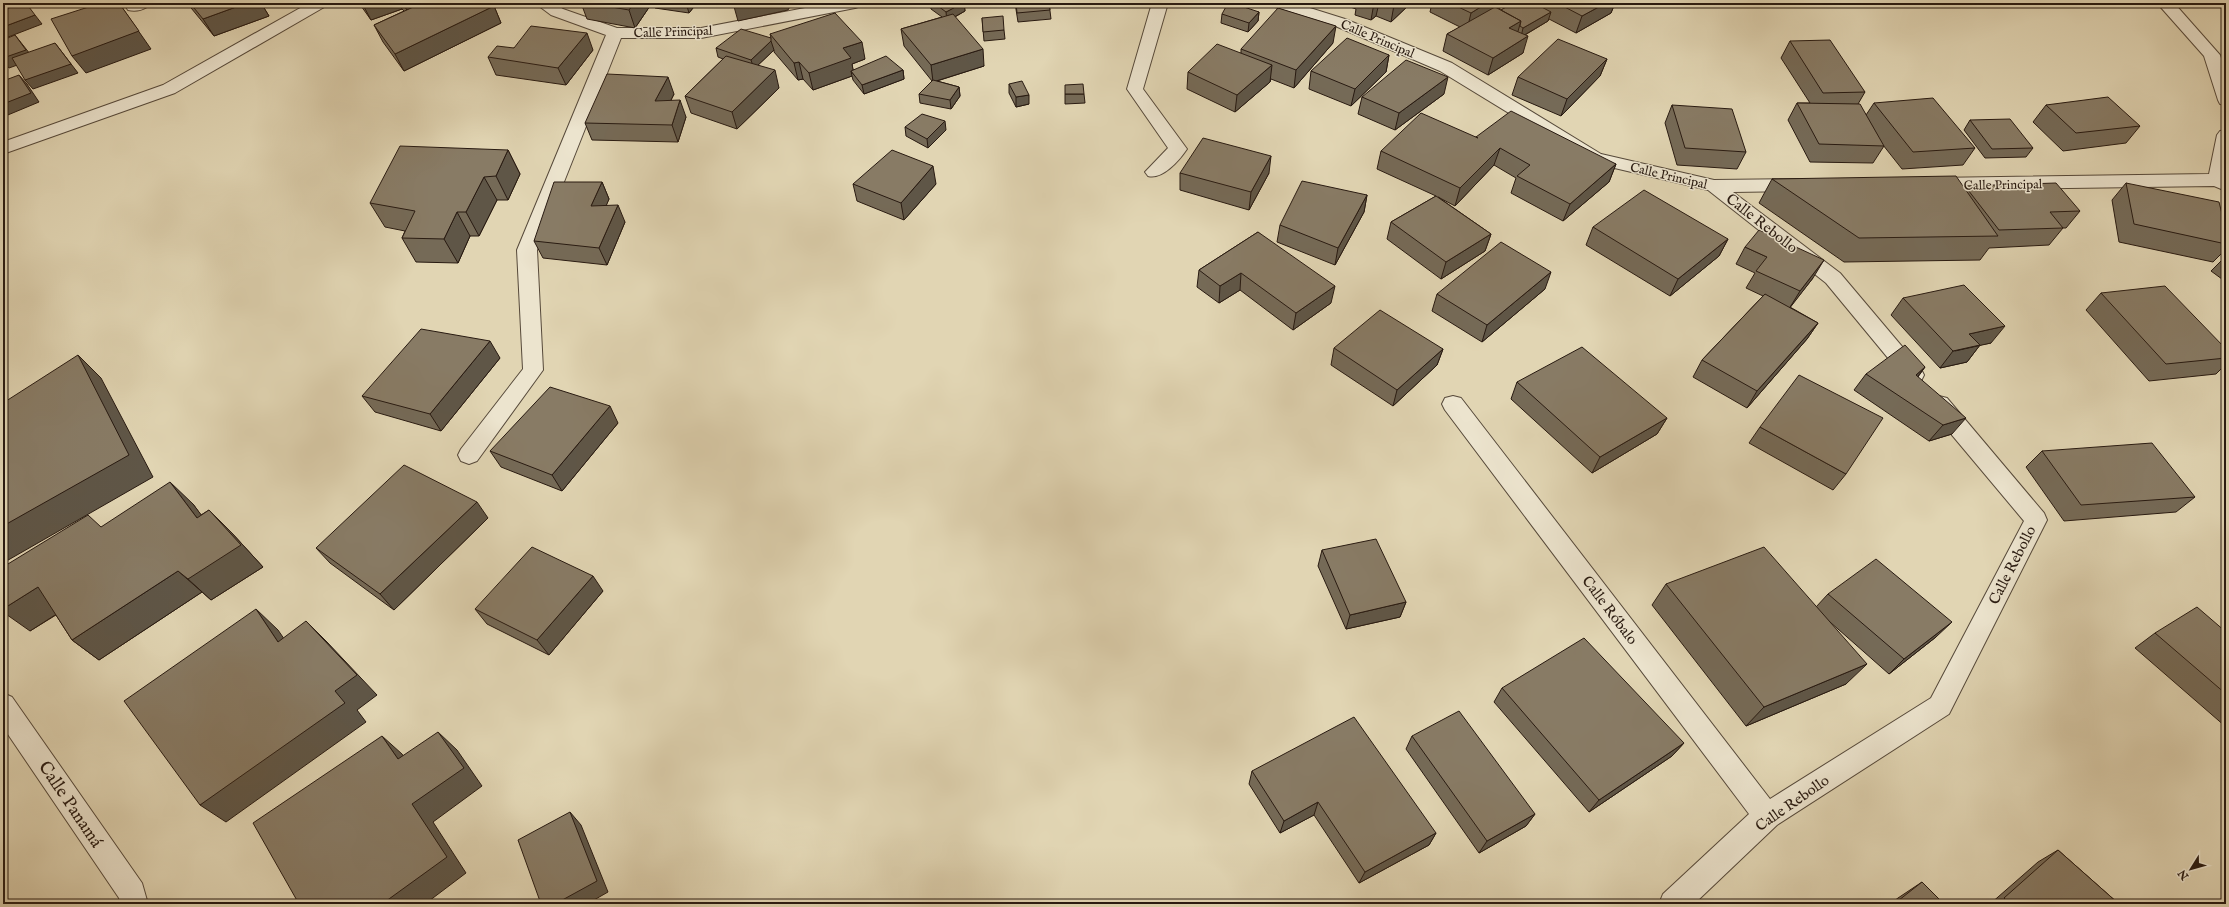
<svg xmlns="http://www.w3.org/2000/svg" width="2229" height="907" font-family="'IM FELL English',serif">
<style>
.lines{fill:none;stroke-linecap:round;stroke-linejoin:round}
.minor-casing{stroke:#56493a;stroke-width:2}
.minor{fill:#ece4ce;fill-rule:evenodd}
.wall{fill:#756a57;stroke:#281a11}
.shaded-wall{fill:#5f5647;stroke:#281a11}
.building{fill:#887b65;stroke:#281a11}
.labels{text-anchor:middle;stroke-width:3;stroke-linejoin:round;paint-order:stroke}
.far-street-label{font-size:13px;fill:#281a11;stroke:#ece4ce}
.street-label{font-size:15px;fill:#281a11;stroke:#ece4ce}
.near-street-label{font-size:18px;fill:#281a11;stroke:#ece4ce}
</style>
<rect width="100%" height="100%" fill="#e1d5b3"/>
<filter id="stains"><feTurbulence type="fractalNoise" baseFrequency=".005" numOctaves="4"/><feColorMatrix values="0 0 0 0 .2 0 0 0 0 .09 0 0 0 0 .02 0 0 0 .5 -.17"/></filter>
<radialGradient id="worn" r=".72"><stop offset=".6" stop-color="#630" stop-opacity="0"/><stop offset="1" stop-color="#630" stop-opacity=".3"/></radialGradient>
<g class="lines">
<defs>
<path id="minor" d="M 130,3 L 151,3 C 146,10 136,12 128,10 L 126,7 Z
M 309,3 L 328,3 L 326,6 L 175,93 L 3,154 L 3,142 L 163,85 Z
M 535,3 L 554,3 L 563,9 L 617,28 L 701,28 L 831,3 L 863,3 L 861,6 L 855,8 L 701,38 L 621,38 L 537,250 L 543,370 L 477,461 L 469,464 L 461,461 L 458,455 L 461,449 L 523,369 L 517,250 L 606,35 L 551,15 Z
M 1152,3 L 1168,3 L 1143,89 L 1187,149 C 1179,161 1162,180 1148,176 L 1145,172 L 1168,148 L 1127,89 Z
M 1270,3 L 1294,3 L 1345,19 L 1452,63 L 1601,154 L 1714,180 L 1798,179 L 1804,181 L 1807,185 L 1804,189 L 1798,191 L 1733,192 L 1840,273 L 1921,369 L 1924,375 L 1921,381 L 1914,383 L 1907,381 L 1826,283 L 1708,190 L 1589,162 L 1440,71 L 1333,25 L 1272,6 Z
M 2157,3 L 2174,3 L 2220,55 L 2226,73 L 2226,105 L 2220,104 L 2218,100 L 2204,56 Z
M 2226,130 L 2226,191 L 2214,186 L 1932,190 L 1926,188 L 1923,184 L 1926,180 L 1932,178 L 2209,174 L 2217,135 L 2220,131 Z
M 1453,396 L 1461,398 L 1770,799 L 1931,698 L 2024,521 L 1931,410 L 1928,404 L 1931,398 L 1939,396 L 1947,398 L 2044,513 L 2047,520 L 1949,714 L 1777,825 L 1694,904 L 1659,904 L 1663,894 L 1749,814 L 1445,410 L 1442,404 L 1445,398 Z
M 3,693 L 12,697 L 142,883 L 148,904 L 120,904 L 119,898 L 3,727 Z"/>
</defs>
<!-- minor casing -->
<use href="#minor" class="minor-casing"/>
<!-- minor -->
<use href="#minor" class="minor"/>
</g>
<!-- wall -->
<path class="wall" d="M 187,3 L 261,3 L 269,16 L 214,36 Z
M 359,3 L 488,3 L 494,6 L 501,23 L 404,71 L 383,42 L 374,25 L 404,11 L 402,9 L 371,20 Z
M 560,3 L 570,3 L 565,7 Z
M 581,3 L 652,3 L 635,28 L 587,19 Z
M 654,3 L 697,3 L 689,13 L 655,8 Z
M 930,3 L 964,3 L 965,11 L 955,17 L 984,66 L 937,81 L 959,87 L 960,96 L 951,109 L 920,103 L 919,94 L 932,81 L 904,46 L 901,29 L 942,17 L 931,9 Z
M 1015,3 L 1049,3 L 1051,19 L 1018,22 Z
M 1312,3 L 1330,3 L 1326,7 Z
M 1342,3 L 1411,3 L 1391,22 L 1376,16 L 1371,20 L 1355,15 L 1356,9 L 1342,4 Z
M 1432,3 L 1507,3 L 1499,9 L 1501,10 L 1513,3 L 1615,3 L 1611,13 L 1576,33 L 1549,19 L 1548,21 L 1525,35 L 1523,53 L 1488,75 L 1443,51 L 1447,34 L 1460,27 L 1430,12 Z
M 1259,12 L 1258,21 L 1248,32 L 1221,23 L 1222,14 Z
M 982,18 L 1004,30 L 1005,39 L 984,41 Z
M 770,34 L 865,59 L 852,64 L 853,70 L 903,70 L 904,79 L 864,94 L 853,80 L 852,76 L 813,90 L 803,79 L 798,80 L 774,52 L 774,50 L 758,65 L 779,88 L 737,129 L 691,113 L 685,96 L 723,59 L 718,57 L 716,48 L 771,38 Z
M 1790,41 L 1865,92 L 1858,104 L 1866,115 L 1874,103 L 1975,148 L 1963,165 L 1902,169 L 1883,145 L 1884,146 L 1873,163 L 1810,162 L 1788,120 L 1797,103 L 1810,103 L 1781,58 Z
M 1333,43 L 1294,88 L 1271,79 L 1270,82 L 1235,112 L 1187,89 L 1188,72 L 1241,53 L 1241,49 Z
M 514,48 L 593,50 L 566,85 L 496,75 L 488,57 Z
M 1389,55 L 1386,72 L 1351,106 L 1309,89 L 1311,71 Z
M 1607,59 L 1600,76 L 1561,116 L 1512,95 L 1518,77 Z
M 1009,84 L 1029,104 L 1016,107 L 1009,93 Z
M 674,94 L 671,100 L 686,117 L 678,142 L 592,140 L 585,123 Z
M 1065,94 L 1084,94 L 1085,103 L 1065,104 Z
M 1444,94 L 1395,130 L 1358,114 L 1362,97 Z
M 1672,105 L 1746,152 L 1737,169 L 1677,165 L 1665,123 Z
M 2046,105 L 2140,126 L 2126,143 L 2063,151 L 2033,122 Z
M 1970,120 L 2033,148 L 2026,157 L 1985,158 L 1964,130 Z
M 905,127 L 946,130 L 928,148 L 906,136 Z
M 1476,137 L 1616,164 L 1609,182 L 1563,221 L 1511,193 L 1516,178 L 1494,165 L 1455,206 L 1438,197 L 1491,234 L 1485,251 L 1441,279 L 1387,239 L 1391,222 L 1436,196 L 1377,169 L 1381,151 Z
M 508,150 L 520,174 L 508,200 L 497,200 L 479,236 L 470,236 L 458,263 L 416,262 L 402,238 L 405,231 L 385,227 L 370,203 Z
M 1180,173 L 1269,173 L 1249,210 L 1180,190 Z
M 1772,179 L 1964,188 L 1965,186 L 2080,211 L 2066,228 L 2063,228 L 2049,245 L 1989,248 L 1980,260 L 1844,262 L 1759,203 Z
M 602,182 L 609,199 L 606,205 L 625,222 L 607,265 L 543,258 L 534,241 Z
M 2126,183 L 2226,230 L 2226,249 L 2213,262 L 2119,242 L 2112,200 Z
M 853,184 L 936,184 L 904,220 L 857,201 Z
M 1367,195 L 1364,212 L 1335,265 L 1277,242 L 1280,225 Z
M 1593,227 L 1728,239 L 1719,256 L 1670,296 L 1586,245 Z
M 1258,232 L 1331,303 L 1293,330 L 1240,290 L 1219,303 L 1197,287 L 1199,270 Z
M 1745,247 L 1813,278 L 1790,307 L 1818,323 L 1807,339 L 1747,408 L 1693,377 L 1702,360 L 1763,296 L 1746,288 L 1755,273 L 1736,264 Z
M 2226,256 L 2226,282 L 2211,271 Z
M 1545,289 L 1482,342 L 1432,311 L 1437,294 Z
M 2101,293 L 2226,349 L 2226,364 L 2216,374 L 2149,381 L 2086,310 Z
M 1903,298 L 1991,343 L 1980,345 L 1967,362 L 1940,368 L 1891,315 Z
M 1334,348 L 1443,349 L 1437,365 L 1393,406 L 1331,365 Z
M 500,358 L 441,431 L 375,412 L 362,396 Z
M 1925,367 L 1918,377 L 1952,434 L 1929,441 L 1854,390 L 1866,374 Z
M 1517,382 L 1667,418 L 1657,434 L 1592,473 L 1511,399 Z
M 618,423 L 562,491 L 501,467 L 490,451 Z
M 1760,427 L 1846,474 L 1833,490 L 1749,443 Z
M 2042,451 L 2195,497 L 2176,512 L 2064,521 L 2026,467 Z
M 193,504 L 201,515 L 209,510 L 231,532 L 263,567 L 211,600 L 202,592 L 99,660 L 72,640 L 56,615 L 30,631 L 102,527 Z
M 488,518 L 394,610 L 330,563 L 316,548 Z
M 1322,550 L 1406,602 L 1400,617 L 1346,629 L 1318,566 Z
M 1666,584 L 1816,607 L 1828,594 L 1936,637 L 1889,674 L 1830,622 L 1846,684 L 1746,726 L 1652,605 Z
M 603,591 L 549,655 L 487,624 L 475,609 Z
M 2226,632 L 2226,727 L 2135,648 L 2155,633 Z
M 1502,688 L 1684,743 L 1672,756 L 1589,812 L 1494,702 Z
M 1412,736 L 1535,814 L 1526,826 L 1479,853 L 1406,749 Z
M 1252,771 L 1436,833 L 1429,845 L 1359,883 L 1314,815 L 1280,833 L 1249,784 Z
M 2058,850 L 2119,904 L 1990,904 L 2038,862 Z
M 1922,882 L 1944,904 L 1890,904 L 1898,898 Z"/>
<!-- shaded-wall -->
<path class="shaded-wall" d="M 119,3 L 151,49 L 86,73 L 72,56 Z
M 247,3 L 261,3 L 269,16 L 214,36 L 203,19 Z
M 362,3 L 399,3 L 402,9 L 371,20 Z
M 403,3 L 447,3 L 411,18 Z
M 564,3 L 570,3 L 565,7 Z
M 634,3 L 652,3 L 635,28 L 629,10 Z
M 686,3 L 697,3 L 689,13 Z
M 733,3 L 792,3 L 788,10 L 738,21 Z
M 963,3 L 964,3 L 965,11 L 947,21 L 946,12 Z
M 1326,3 L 1330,3 L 1326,7 Z
M 1374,3 L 1379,3 L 1376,16 L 1371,20 Z
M 1396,3 L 1411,3 L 1391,22 L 1394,5 Z
M 1487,3 L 1507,3 L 1467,30 L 1471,13 Z
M 1606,3 L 1615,3 L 1611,13 L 1576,33 L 1582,16 Z
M 494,6 L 501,23 L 404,71 L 395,54 Z
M 1259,12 L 1258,21 L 1248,32 L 1249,23 Z
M 1551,12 L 1548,21 L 1521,37 L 1523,28 Z
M 35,15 L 42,24 L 3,39 L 3,27 Z
M 1521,21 L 1516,38 L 1509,28 Z
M 1336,26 L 1333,43 L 1294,88 L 1296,70 Z
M 587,33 L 593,50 L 566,85 L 558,68 Z
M 15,35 L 34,59 L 9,68 L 3,61 L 3,57 Z
M 1528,36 L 1523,53 L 1488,75 L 1493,58 Z
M 771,41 L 774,50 L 754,69 L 751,60 Z
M 862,42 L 865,59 L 852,64 L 854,75 L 851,71 L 852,76 L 813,90 L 809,73 L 843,48 Z
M 55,43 L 78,73 L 33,89 L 25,80 Z
M 983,49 L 984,66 L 933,82 L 931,65 Z
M 1389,55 L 1386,72 L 1351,106 L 1355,89 Z
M 1607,59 L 1600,76 L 1561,116 L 1567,99 Z
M 799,62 L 803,79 L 798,80 L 794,63 Z
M 1272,65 L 1270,82 L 1235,112 L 1237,95 Z
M 775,70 L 779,88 L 737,129 L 732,112 Z
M 903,70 L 904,79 L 864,94 L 862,85 Z
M 19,75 L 27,84 L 39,102 L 3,117 L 3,104 Z
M 668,77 L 674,94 L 662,118 L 655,101 Z
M 1448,77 L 1444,94 L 1395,130 L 1399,113 Z
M 959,87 L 960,96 L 951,109 L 950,100 Z
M 1029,95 L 1029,104 L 1016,107 L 1016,97 Z
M 680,100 L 686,117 L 678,142 L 672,125 Z
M 945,121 L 946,130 L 928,148 L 927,139 Z
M 1500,148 L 1494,165 L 1455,206 L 1460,188 Z
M 508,150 L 520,174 L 508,200 L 496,176 Z
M 1271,156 L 1269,173 L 1249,210 L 1251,192 Z
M 1616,164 L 1609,182 L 1563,221 L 1570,204 Z
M 933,166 L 936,184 L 904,220 L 901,203 Z
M 484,177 L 497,200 L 479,236 L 466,212 Z
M 602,182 L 609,199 L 599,223 L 591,206 Z
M 1367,195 L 1364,212 L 1335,265 L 1338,248 Z
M 618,205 L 625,222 L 607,265 L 599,248 Z
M 457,212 L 470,236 L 458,263 L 444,239 Z
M 1491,234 L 1485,251 L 1441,279 L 1446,262 Z
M 1728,239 L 1719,256 L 1670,296 L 1678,279 Z
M 1824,260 L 1813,278 L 1789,309 L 1800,291 Z
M 1551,272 L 1545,289 L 1482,342 L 1487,325 Z
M 1241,273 L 1240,290 L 1219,303 L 1220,286 Z
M 1335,286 L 1331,303 L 1293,330 L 1296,313 Z
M 1818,323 L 1807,339 L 1747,408 L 1757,391 Z
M 2005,326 L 1991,343 L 1955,351 L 1969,334 Z
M 490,341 L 500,358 L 441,431 L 430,414 Z
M 1980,345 L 1967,362 L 1940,368 L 1953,351 Z
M 1443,349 L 1437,365 L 1393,406 L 1397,390 Z
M 78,355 L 101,378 L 153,477 L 3,563 L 3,526 Z
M 1925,367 L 1912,384 L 1916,375 Z
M 610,406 L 618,423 L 562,491 L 552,475 Z
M 1667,418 L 1657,434 L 1592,473 L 1600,457 Z
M 1966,418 L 1952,434 L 1929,441 L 1943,425 Z
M 170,482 L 193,504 L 220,540 L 197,518 Z
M 477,502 L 488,518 L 394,610 L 380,594 Z
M 209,510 L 231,532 L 263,567 L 211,600 L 188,579 Z
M 178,571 L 202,592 L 99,660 L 72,640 Z
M 593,576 L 603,591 L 549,655 L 537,640 Z
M 38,587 L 66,608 L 30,631 L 3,612 L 3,609 Z
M 1406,602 L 1400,617 L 1346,629 L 1350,615 Z
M 256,609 L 278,630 L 300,662 L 278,642 Z
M 306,621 L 327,642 L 377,695 L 357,710 L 366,722 L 226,822 L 200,805 L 335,691 Z
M 1952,622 L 1936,637 L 1889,674 L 1904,659 Z
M 1867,664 L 1846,684 L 1746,726 L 1764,707 Z
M 438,732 L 457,750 L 482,786 L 433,822 L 466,873 L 425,904 L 382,904 L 412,804 Z
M 382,736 L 402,754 L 418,778 L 398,759 Z
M 1684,743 L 1672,756 L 1589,812 L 1599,800 Z
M 1318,802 L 1314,815 L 1280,833 L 1284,821 Z
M 570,812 L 581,825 L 608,892 L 587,904 L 555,904 Z
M 1535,814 L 1526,826 L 1479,853 L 1487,841 Z
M 1436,833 L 1429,845 L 1359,883 L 1365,872 Z"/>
<!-- building -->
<path class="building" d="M 22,3 L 26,3 L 35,15 L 3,27 L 3,10 Z
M 101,3 L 119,3 L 139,31 L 72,56 L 51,19 Z
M 190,3 L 247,3 L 203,19 Z
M 422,3 L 488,3 L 494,6 L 395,54 L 374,25 Z
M 589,3 L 634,3 L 629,10 Z
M 934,3 L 963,3 L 946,12 Z
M 1016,3 L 1049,3 L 1050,10 L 1017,13 Z
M 1228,3 L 1232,3 L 1259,12 L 1249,23 L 1222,14 Z
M 1450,3 L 1487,3 L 1471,13 Z
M 1513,3 L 1534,3 L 1551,12 L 1523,28 L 1520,26 L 1521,21 L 1501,10 Z
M 1557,3 L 1606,3 L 1582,16 Z
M 1495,7 L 1521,21 L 1509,28 L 1528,36 L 1493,58 L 1447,34 Z
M 1278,8 L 1336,26 L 1296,70 L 1241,49 Z
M 835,13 L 862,42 L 843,48 L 851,58 L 809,73 L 799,62 L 794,63 L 770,34 Z
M 953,14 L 983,49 L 931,65 L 901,29 Z
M 1003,16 L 1004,30 L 983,32 L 982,18 Z
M 531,26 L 587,33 L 558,68 L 488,57 L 497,46 L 514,48 Z
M 741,29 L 771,38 L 771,41 L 751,60 L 716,48 Z
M 15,35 L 26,50 L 3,58 L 3,40 Z
M 1347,38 L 1389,55 L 1355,89 L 1311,71 Z
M 1558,39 L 1607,59 L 1567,99 L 1518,77 Z
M 1830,40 L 1865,92 L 1823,93 L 1790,41 Z
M 55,43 L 71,64 L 25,80 L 12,58 Z
M 1217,44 L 1272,65 L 1237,95 L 1188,72 Z
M 726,56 L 775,70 L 732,112 L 685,96 Z
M 886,56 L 903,70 L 862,85 L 851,71 Z
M 1406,60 L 1448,77 L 1399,113 L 1362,97 Z
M 607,74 L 668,77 L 655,101 L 680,100 L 672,125 L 585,123 Z
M 19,75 L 31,93 L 3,104 L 3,81 Z
M 933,80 L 959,87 L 950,100 L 919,94 Z
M 1022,81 L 1029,95 L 1016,97 L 1009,84 Z
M 1083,84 L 1084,94 L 1065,94 L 1065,85 Z
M 2108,97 L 2140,126 L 2076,133 L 2046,105 Z
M 1933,98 L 1975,148 L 1913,152 L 1874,103 Z
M 1797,103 L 1860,104 L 1884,146 L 1819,144 Z
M 1672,105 L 1732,109 L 1746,152 L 1685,148 Z
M 1511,111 L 1616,164 L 1570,204 L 1517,176 L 1530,165 L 1500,148 L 1460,188 L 1381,151 L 1421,113 L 1478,138 L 1476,137 Z
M 922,114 L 945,121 L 927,139 L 905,127 Z
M 2010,119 L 2033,148 L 1992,149 L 1970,120 Z
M 1203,138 L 1271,156 L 1251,192 L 1180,173 Z
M 400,146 L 508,150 L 496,176 L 484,177 L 466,212 L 457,212 L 444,239 L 402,238 L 415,211 L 370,203 Z
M 892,150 L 933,166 L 901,203 L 853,184 Z
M 1956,176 L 1998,236 L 1859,238 L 1772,179 Z
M 1302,181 L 1367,195 L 1338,248 L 1280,225 Z
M 554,182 L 602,182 L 591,206 L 618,205 L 599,248 L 534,241 Z
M 2056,183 L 2080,211 L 2050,212 L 2063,228 L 1999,230 L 1965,186 Z
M 2126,183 L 2219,202 L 2226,230 L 2226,244 L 2134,224 Z
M 1644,190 L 1728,239 L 1678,279 L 1593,227 Z
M 1436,196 L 1491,234 L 1446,262 L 1391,222 Z
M 1759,230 L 1824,260 L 1800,291 L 1756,271 L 1767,257 L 1745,247 Z
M 1258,232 L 1335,286 L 1296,313 L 1241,273 L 1220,286 L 1199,270 Z
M 1501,242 L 1551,272 L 1487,325 L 1437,294 Z
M 1964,285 L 2005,326 L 1969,334 L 1980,345 L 1953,351 L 1903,298 Z
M 2165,286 L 2226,349 L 2226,358 L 2166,364 L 2101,293 Z
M 1765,294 L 1818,323 L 1757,391 L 1702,360 Z
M 1380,310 L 1443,349 L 1397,390 L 1334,348 Z
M 421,329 L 490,341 L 430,414 L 362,396 Z
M 1905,345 L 1925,367 L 1916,375 L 1966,418 L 1943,425 L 1866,374 Z
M 1582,347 L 1667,418 L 1600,457 L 1517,382 Z
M 78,355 L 129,455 L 3,526 L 3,403 Z
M 1799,375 L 1883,418 L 1846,474 L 1760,427 Z
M 550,387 L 610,406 L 552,475 L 490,451 Z
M 2152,443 L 2195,497 L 2081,505 L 2042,451 Z
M 404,465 L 477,502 L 380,594 L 316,548 Z
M 170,482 L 197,518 L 209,510 L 241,545 L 188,579 L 178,571 L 72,640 L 38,587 L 3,609 L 3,567 L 88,515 L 101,527 Z
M 1376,539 L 1406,602 L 1350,615 L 1322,550 Z
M 532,547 L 593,576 L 537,640 L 475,609 Z
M 1764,547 L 1867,664 L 1764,707 L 1666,584 Z
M 1876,559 L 1952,622 L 1904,659 L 1828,594 Z
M 2197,607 L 2226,632 L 2226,694 L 2155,633 Z
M 256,609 L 278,642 L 306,621 L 357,675 L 335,691 L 345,703 L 200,805 L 124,701 Z
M 1584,638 L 1684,743 L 1599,800 L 1502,688 Z
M 1459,711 L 1535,814 L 1487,841 L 1412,736 Z
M 1354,717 L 1436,833 L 1365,872 L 1318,802 L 1284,821 L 1252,771 Z
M 438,732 L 464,768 L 412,804 L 447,857 L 382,904 L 299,904 L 253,823 L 382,736 L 398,759 Z
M 570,812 L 597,881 L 555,904 L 541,904 L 518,840 Z
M 2058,850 L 2119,904 L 2010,904 L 2004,898 Z
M 1922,882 L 1944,904 L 1894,904 Z"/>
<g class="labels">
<!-- far-street labels -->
<g class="far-street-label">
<text transform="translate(673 31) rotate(-2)" y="5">Calle Principal</text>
<text transform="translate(1378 38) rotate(23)" y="5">Calle Principal</text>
<text transform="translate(1669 175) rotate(13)" y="5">Calle Principal</text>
<text transform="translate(2003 184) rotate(-1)" y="5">Calle Principal</text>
</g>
<!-- street labels -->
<g class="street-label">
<text transform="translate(1762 223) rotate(38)" y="5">Calle Rebollo</text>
<text transform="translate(2012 565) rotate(-63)" y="5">Calle Rebollo</text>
<text transform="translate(1610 610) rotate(53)" y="5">Calle Róbalo</text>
<text transform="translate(1792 803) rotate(-35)" y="5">Calle Rebollo</text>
</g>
<!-- near-street labels -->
<g class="near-street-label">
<text transform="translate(71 804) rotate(56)" y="6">Calle Panamá</text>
</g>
</g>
<!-- margin -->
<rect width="2229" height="907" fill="none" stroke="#e1d5b3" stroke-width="16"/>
<rect x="4" y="4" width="2221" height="899" fill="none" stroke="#281a11" stroke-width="2"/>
<rect x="8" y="8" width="2213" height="891" fill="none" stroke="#281a11"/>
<!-- north arrow -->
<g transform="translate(2191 869) rotate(233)" stroke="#ece4ce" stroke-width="3" paint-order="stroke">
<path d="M0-3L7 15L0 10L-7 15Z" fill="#281a11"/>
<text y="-6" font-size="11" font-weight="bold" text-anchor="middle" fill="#281a11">N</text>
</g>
<rect width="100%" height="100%" filter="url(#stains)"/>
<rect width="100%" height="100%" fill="url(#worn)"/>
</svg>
